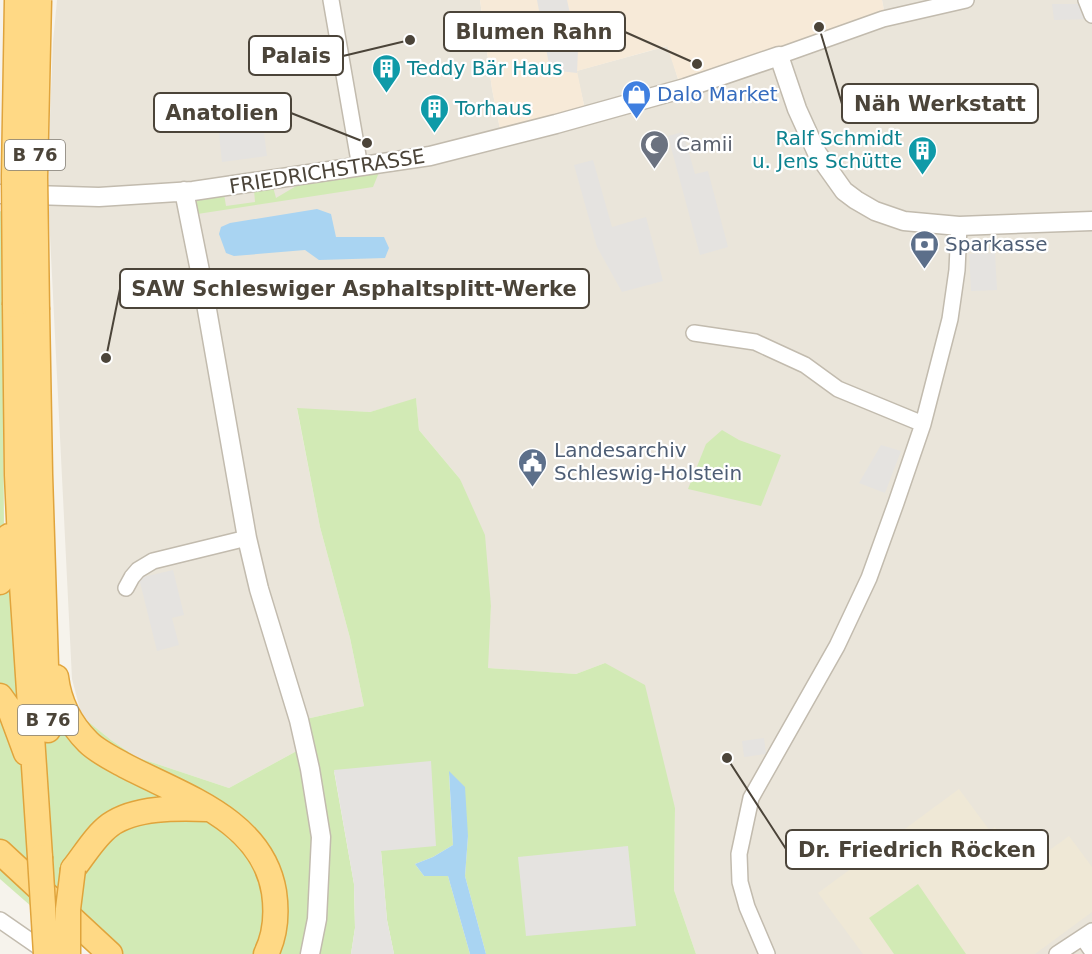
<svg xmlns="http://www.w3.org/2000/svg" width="1092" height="954" font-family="'DejaVu Sans',sans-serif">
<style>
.residential{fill:#eae5da}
.commercial{fill:#f7ead8}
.education{fill:#efe8d6}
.green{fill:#d2eab5}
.parking{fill:#e5e3e0}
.water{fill:#a9d4f2}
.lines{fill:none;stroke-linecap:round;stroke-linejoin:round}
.minor-casing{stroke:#c2bbae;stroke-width:18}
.tertiary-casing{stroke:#c2bbae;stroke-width:21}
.trunk-casing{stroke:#e0a43c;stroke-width:27}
.minor{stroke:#fff;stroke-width:15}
.tertiary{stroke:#fff;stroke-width:18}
.trunk{stroke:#ffd985;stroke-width:24}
.trunk-bridge-casing{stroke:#e0a43c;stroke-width:27;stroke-linecap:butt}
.trunk-bridge{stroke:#ffd985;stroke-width:24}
.labels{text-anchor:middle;stroke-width:4.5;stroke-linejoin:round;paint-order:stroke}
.shield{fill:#fff;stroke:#817c74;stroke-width:1.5}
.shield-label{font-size:18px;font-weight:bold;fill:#4b4439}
.culture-label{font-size:20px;fill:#0d838f;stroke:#fff;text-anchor:start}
.shop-label{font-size:20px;fill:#366cbe;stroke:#fff;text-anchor:start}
.worship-label{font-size:20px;fill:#5b616d;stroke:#fff;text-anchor:start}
.street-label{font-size:20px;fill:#4b4439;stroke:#fff}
.service-label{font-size:20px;fill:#4e5e75;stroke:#fff;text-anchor:start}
.leader{fill:none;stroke:#4b4439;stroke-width:2}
.callout-dot{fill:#4b4439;stroke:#fff;stroke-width:2}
.callout{fill:#fff;stroke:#4b4439;stroke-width:2}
.callout-label{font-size:21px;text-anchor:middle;font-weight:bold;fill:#4b4439}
</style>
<rect width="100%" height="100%" fill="#f6f3ec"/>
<!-- residential -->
<path class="residential" d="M 57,0 L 480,0 L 492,89 L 500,129 L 585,109 L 576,71 L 668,46 L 678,79 L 885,16 L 882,0 L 1092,0 L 1092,954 L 696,954 L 674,890 L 675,808 L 605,663 L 576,674 L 487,668 L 491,606 L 460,479 L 419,430 L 416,399 L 370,412 L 297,409 L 320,527 L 350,638 L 364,706 L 297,721 L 304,747 L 229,788 L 136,757 L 111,740 L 82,717 L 72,679 L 49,215 L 48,165 L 53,42 Z"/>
<!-- commercial -->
<path class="commercial" d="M 480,0 L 882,0 L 885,16 L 772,53 L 678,79 L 667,46 L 577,71 L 585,110 L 500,129 L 492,89 Z"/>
<!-- education -->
<path class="education" d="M 959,789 L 990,831 L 995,827 L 1025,868 L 1069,836 L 1092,867 L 1092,912 L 1035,954 L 863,954 L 818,893 Z"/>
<!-- green -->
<path class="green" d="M 380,170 L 373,187 L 191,215 L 191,199 L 224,194 L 226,206 L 255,202 L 254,190 L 273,187 L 276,198 L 303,182 Z
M 0,211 L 2,212 L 4,529 L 40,683 L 111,740 L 136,757 L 229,788 L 304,747 L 297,721 L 364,706 L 350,638 L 320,527 L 297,408 L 370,412 L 416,398 L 419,430 L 460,479 L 485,535 L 491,606 L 488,668 L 576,674 L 605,663 L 645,685 L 675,808 L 674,890 L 696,954 L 486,954 L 465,876 L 468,836 L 449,773 L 453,845 L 433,857 L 415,864 L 424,876 L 448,876 L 470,954 L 394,954 L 387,920 L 381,851 L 334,771 L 354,884 L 355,928 L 351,954 L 92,954 L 56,928 L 0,879 Z
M 722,430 L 739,440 L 781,455 L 761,506 L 688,489 L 706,444 Z
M 918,884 L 966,954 L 894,954 L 869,918 Z"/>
<!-- parking -->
<path class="parking" d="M 537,0 L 567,0 L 578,49 L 577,73 L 550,70 Z
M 1052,4 L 1090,4 L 1092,19 L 1054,20 Z
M 260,102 L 267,156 L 222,162 L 216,107 Z
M 683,132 L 695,174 L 708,171 L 728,247 L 700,255 L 668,136 Z
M 593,160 L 612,227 L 646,217 L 663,281 L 622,292 L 597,247 L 574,165 Z
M 995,253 L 997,290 L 971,291 L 969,254 Z
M 881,445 L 901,451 L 885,493 L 859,483 Z
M 173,570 L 184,615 L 172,618 L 179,645 L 157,651 L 139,578 Z
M 764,738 L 766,754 L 744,757 L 742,741 Z
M 431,761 L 436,846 L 381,851 L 387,920 L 394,954 L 351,954 L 355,928 L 354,884 L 334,770 Z
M 628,846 L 636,926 L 526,936 L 518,857 Z"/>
<!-- water -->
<path class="water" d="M 317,209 L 331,214 L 336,237 L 384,237 L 389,248 L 385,258 L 319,260 L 305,250 L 234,256 L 226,253 L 219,234 L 221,227 L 230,223 Z
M 449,771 L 465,787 L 468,836 L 465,876 L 486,954 L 470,954 L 448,876 L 424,876 L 415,864 L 433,857 L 453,845 Z"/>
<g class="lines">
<defs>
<path id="minor" d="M 331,0 L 360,167
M 1086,0 L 1092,15
M 779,56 L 883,19 L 966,0
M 694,333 L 755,342 L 805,365 L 838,389 L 923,424
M 126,588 L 132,577 L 138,570 L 153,561 L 247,538
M 0,920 L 49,954
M 1083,938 L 1092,951
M 767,954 L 747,907 L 740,882 L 739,854 L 751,798 L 837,646 L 869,578 L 896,503 L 923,424 L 950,319 L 957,270 L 959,226
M 1057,954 L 1092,931"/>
<path id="tertiary" d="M 184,191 L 202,281 L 247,538 L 259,589 L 299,720 L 310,769 L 321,837 L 317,919 L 310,954
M 0,194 L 99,197 L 193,191 L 430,156 L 556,124 L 685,88 L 779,56 L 797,109 L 817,153 L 844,191 L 856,200 L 875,211 L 904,221 L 959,226 L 1092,221"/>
<path id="trunk" d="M 15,305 L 17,475 L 22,585 L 40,857
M 37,310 L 40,474 L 48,730
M 0,582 L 7,558 L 9,536
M 56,677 C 59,702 70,724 88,742 C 97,751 111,758 122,764 C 179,795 262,818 274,892 C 277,913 276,934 266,954
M 0,696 L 10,710 L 26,753
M 0,852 L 110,954
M 73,869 C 85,854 95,836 110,825 C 135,807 177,808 207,809"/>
</defs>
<!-- minor casing -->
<use href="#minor" class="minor-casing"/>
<!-- tertiary casing -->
<use href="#tertiary" class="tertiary-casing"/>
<!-- trunk casing -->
<use href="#trunk" class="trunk-casing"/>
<!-- minor -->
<use href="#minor" class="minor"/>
<!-- tertiary -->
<use href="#tertiary" class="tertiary"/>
<!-- trunk -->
<use href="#trunk" class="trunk"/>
<defs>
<path id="trunk-bridge" d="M 15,305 L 14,176 L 17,0
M 37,310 L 35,177 L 39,0
M 40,857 L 46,954
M 68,954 L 68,909 L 73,869"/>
</defs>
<!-- trunk-bridge casing -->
<use href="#trunk-bridge" class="trunk-bridge-casing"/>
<!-- trunk-bridge -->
<use href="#trunk-bridge" class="trunk-bridge"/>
</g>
<!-- icons -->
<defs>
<symbol id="building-pin" viewBox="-11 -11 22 30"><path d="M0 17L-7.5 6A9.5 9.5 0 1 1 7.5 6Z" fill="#0f9aa8" stroke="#fff"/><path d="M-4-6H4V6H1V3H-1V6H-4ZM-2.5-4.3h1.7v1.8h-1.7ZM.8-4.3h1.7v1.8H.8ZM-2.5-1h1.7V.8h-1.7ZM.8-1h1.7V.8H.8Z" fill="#fff"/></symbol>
<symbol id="shop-pin" viewBox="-11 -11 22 30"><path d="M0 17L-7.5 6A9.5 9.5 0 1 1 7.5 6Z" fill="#3f7fe0" stroke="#fff"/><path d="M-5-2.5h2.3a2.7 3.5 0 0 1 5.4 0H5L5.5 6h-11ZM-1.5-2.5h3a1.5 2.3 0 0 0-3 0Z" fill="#fff"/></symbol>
<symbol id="mosque-pin" viewBox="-11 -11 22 30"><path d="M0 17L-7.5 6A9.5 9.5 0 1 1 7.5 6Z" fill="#6b7280" stroke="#fff"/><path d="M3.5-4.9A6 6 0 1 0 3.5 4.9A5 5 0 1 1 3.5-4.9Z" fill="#fff"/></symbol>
<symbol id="bank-pin" viewBox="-11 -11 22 30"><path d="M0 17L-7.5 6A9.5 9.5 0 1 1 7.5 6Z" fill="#5c6f8a" stroke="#fff"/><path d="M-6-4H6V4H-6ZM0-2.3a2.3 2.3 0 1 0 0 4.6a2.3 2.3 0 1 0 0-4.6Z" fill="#fff"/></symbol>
<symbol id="civic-pin" viewBox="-11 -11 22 30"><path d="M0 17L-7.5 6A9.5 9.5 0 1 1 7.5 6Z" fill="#5c6f8a" stroke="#fff"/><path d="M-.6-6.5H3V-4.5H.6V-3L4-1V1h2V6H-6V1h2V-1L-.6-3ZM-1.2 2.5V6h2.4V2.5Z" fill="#fff"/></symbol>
</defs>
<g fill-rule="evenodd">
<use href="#building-pin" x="370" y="52" width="33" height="45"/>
<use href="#shop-pin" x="620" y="78" width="33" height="45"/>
<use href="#building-pin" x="418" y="92" width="33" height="45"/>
<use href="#mosque-pin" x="638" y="128" width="33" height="45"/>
<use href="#building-pin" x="906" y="134" width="33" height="45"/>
<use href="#bank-pin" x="908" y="228" width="33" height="45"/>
<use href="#civic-pin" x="516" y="446" width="33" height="45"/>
</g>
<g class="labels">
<!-- shield labels -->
<g class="shield">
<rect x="5" y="140" width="60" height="30" rx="4.5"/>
<rect x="18" y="705" width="60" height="30" rx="4.5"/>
</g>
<g class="shield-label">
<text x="35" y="161">B 76</text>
<text x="48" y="726">B 76</text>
</g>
<!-- culture labels -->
<g class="culture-label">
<text x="407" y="75">Teddy Bär Haus</text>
<text x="455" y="115">Torhaus</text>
<text x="902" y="145" text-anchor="end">Ralf Schmidt<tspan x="902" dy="23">u. Jens Schütte</tspan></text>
</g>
<!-- shop labels -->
<g class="shop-label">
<text x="657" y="101">Dalo Market</text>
</g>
<!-- worship labels -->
<g class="worship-label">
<text x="676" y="151">Camii</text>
</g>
<!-- street labels -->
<g class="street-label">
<text transform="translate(327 171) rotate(-9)" y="7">FRIEDRICHSTRASSE</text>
</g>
<!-- service labels -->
<g class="service-label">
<text x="945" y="251">Sparkasse</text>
<text x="554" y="457">Landesarchiv<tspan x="554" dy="23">Schleswig-Holstein</tspan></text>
</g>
</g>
<!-- callouts -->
<path class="leader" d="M697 64L625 32M410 40L343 56M819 27L842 104M367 143L291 113M106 358L120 289M727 758L786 849"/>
<g class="callout-dot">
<circle cx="697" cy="64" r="6"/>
<circle cx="410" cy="40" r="6"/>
<circle cx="819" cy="27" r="6"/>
<circle cx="367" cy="143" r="6"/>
<circle cx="106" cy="358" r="6"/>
<circle cx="727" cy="758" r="6"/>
</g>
<g class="callout">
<rect x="444" y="12" width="181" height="39" rx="6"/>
<rect x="249" y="36" width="94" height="39" rx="6"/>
<rect x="842" y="84" width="196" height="39" rx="6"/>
<rect x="154" y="93" width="137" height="39" rx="6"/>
<rect x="120" y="269" width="469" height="39" rx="6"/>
<rect x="786" y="830" width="262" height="39" rx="6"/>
</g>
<g class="callout-label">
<text x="534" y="39">Blumen Rahn</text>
<text x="296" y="63">Palais</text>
<text x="940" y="111">Näh Werkstatt</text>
<text x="222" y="120">Anatolien</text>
<text x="354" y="296">SAW Schleswiger Asphaltsplitt-Werke</text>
<text x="917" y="857">Dr. Friedrich Röcken</text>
</g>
</svg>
